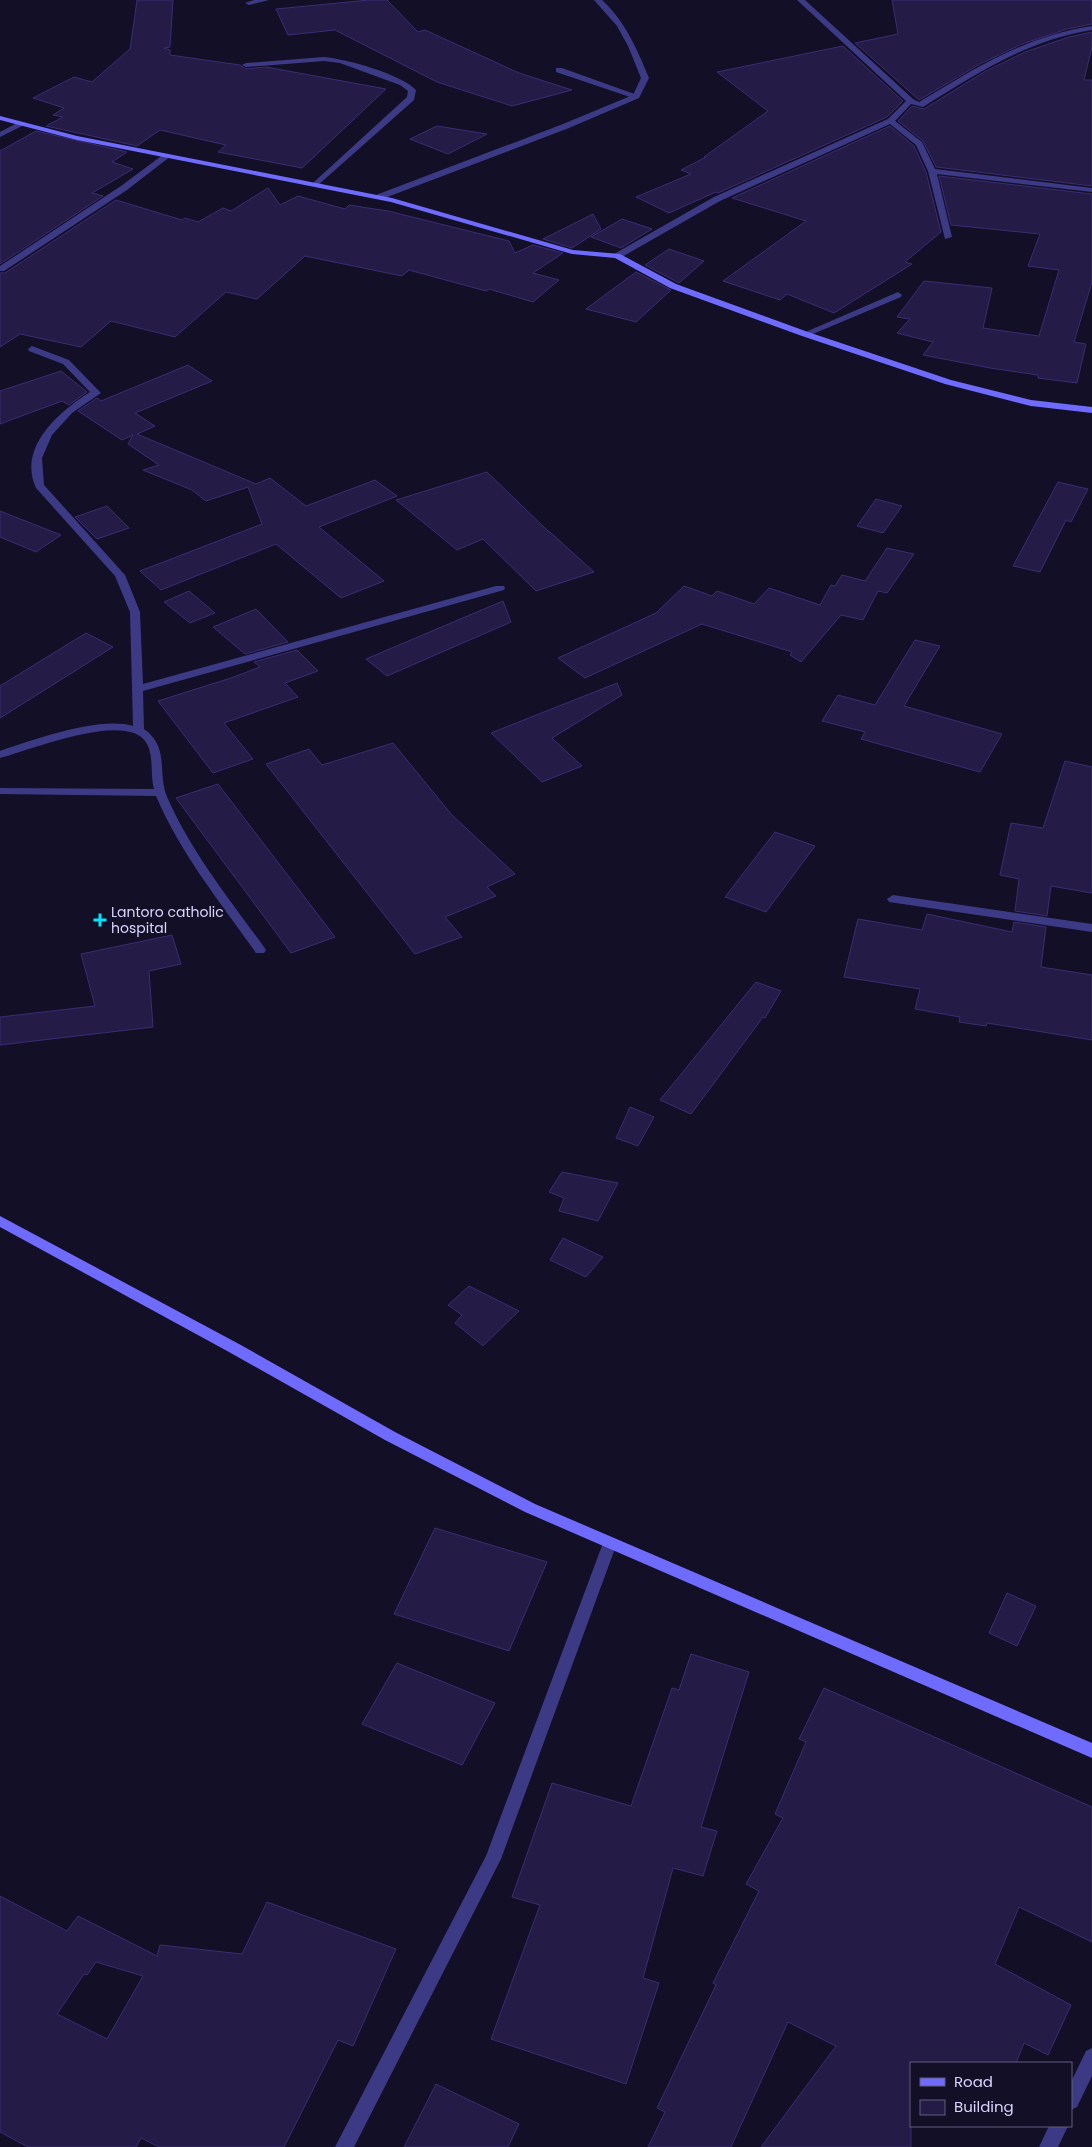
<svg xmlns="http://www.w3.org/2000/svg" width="1092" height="2147" font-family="Poppins,sans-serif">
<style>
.building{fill:#241b47;stroke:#3b2d73;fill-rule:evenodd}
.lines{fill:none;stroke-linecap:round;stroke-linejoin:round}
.lane{fill:#3d3a85;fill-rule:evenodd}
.street{fill:#3d3a85;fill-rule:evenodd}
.secondary{fill:#6f6bff;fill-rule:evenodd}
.poi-dot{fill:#00e5ff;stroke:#130f26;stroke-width:2}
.labels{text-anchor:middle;stroke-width:5;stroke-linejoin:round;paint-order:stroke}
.poi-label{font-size:14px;fill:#d9d4ff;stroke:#130f26;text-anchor:start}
</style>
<rect width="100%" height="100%" fill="#130f26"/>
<!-- building -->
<path class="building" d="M 137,0 L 173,0 L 170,47 L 164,48 L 170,50 L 170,55 L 240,65 L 246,69 L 266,67 L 386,89 L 302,168 L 218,152 L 226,145 L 160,130 L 137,146 L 46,126 L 63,117 L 53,115 L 64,108 L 33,98 L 74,77 L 92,82 L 130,49 Z
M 369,0 L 387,0 L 418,32 L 425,30 L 519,73 L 572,90 L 512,106 L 437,82 L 335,30 L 288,35 L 276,9 Z
M 892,0 L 1092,0 L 1092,24 L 1067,29 L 1022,44 L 980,64 L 919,100 L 855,43 L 898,34 Z
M 1092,32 L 1092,47 L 1084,80 L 1092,80 L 1092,186 L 936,167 L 923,141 L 898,121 L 912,106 L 924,109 L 984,72 L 1025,52 L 1069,37 Z
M 843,46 L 903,101 L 887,117 L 718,193 L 716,192 L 669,213 L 636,197 L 691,174 L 681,170 L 706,157 L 704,157 L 768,111 L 717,72 Z
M 437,126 L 487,134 L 448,154 L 410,139 Z
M 890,126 L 914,146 L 926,172 L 941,232 L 905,262 L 912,264 L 834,313 L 787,294 L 780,300 L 723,281 L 806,221 L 732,198 Z
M 36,131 L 127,152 L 112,162 L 133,169 L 92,193 L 103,196 L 0,264 L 0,151 Z
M 939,176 L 1092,194 L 1092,282 L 1074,342 L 1086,344 L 1077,383 L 1038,378 L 1038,375 L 990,368 L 923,355 L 933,342 L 897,333 L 910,319 L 897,317 L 924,281 L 992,288 L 983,328 L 1039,336 L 1059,270 L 1028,266 L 1040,234 L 951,225 Z
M 268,188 L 280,205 L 298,196 L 345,209 L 349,205 L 388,211 L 509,241 L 515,253 L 533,245 L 563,253 L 533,273 L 559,280 L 533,302 L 489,289 L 486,291 L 409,270 L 402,276 L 305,256 L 257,299 L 226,292 L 175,337 L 111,321 L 81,347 L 20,334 L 0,347 L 0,273 L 5,273 L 116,200 L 182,220 L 185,218 L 198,222 L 223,208 L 231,211 Z
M 593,214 L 601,229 L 572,248 L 543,239 Z
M 622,219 L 652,229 L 621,248 L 591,237 Z
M 669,249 L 704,261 L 679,283 L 645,265 Z
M 636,272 L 671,290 L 636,322 L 586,309 Z
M 188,365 L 212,381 L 135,413 L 155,426 L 137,434 L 256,484 L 270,478 L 306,506 L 375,480 L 397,496 L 319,527 L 384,581 L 341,598 L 276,544 L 161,590 L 140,571 L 262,524 L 248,487 L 206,501 L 192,490 L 143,470 L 159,465 L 128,444 L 133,435 L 122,440 L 78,411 L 97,398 L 101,401 Z
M 61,371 L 87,392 L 69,405 L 62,401 L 0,424 L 0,391 Z
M 487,472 L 549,532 L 550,532 L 594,572 L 536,591 L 483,539 L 457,550 L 396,500 Z
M 1058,482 L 1088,489 L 1071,522 L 1066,520 L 1040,572 L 1013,566 Z
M 876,499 L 902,506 L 883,533 L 857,526 Z
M 107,506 L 129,528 L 97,539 L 75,517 Z
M 0,511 L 61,535 L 36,552 L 0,537 Z
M 887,548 L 914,554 L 887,593 L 878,591 L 863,620 L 841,615 L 801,662 L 790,655 L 792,652 L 702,624 L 585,678 L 558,658 L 656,613 L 684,586 L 712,596 L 717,591 L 754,604 L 769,588 L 820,605 L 831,585 L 835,586 L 842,575 L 865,581 Z
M 189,591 L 215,613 L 190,623 L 164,602 Z
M 503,601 L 511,622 L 387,676 L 366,659 Z
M 256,609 L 288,642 L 245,654 L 213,627 Z
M 86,633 L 113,647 L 0,718 L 0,686 Z
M 915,640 L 940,646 L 904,706 L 1002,734 L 980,772 L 861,739 L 865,732 L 822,721 L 838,695 L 875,705 Z
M 297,650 L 318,671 L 285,683 L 298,697 L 224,723 L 253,759 L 213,773 L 158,701 L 231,678 L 260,667 L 254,662 Z
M 617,683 L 622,695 L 552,738 L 582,766 L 542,782 L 491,733 Z
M 393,743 L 451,814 L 515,874 L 487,887 L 496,896 L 445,917 L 462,937 L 415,954 L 266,764 L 309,749 L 322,765 Z
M 1065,761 L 1092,767 L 1092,893 L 1051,886 L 1047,916 L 1015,911 L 1019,879 L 1000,875 L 1011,823 L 1043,828 Z
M 218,784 L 335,937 L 291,953 L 176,798 Z
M 775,832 L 815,846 L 766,912 L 725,897 Z
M 927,914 L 1012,932 L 1014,922 L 1046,927 L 1041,967 L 1092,975 L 1092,1040 L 987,1023 L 986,1026 L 959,1022 L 960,1017 L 915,1009 L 920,989 L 844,977 L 858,919 L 922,930 Z
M 172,935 L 181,964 L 149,971 L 153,1027 L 0,1045 L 0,1017 L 95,1006 L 81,954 Z
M 756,982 L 781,991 L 765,1018 L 763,1017 L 691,1114 L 660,1100 Z
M 630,1107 L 654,1117 L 638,1146 L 616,1138 Z
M 562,1172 L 618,1183 L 598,1221 L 559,1211 L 564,1198 L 549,1192 Z
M 563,1238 L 603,1257 L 586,1277 L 550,1260 Z
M 469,1286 L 519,1311 L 483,1346 L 455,1323 L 462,1315 L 448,1305 Z
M 435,1528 L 547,1562 L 509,1651 L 394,1614 Z
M 1007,1593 L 1036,1606 L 1017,1646 L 989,1633 Z
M 691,1654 L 749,1672 L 701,1827 L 717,1831 L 703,1876 L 673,1868 L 643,1978 L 659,1983 L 626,2084 L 491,2039 L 540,1905 L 512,1897 L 552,1783 L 631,1806 L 672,1688 L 679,1690 Z
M 397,1663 L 495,1703 L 462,1765 L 362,1724 Z
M 824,1688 L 1092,1807 L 1092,1942 L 1019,1907 L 995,1964 L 1071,2005 L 1048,2055 L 1024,2043 L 1016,2063 L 911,2063 L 911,2147 L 761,2147 L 836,2046 L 788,2022 L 731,2147 L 648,2147 L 665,2112 L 657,2108 L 716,1985 L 713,1983 L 759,1891 L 746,1884 L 783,1818 L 775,1814 L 806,1742 L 799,1739 Z
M 0,1896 L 67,1931 L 78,1916 L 157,1956 L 160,1945 L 242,1954 L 267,1902 L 396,1949 L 353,2046 L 338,2040 L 284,2147 L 159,2147 L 141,2138 L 136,2147 L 28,2147 L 0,2132 ZM 96,1962 L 143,1976 L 107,2039 L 57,2014 L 84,1974 L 87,1975 Z
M 436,2084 L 519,2124 L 508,2147 L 404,2147 Z"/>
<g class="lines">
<!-- lane -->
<path class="lane" d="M 324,57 C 346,59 401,74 416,90 L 414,100 L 317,186 L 314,186 L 314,182 L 407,97 L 408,91 L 400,85 L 340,63 L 324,61 L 246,67 L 242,65 L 246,63 Z
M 556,68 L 562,68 L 640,96 L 633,98 L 556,72 Z
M 32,346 L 69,360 L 101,393 L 72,413 L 52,435 L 42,458 L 44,485 L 125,575 L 140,612 L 143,684 L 496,586 L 504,586 L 505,588 L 504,590 L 143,691 L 144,729 C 171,748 156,774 168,799 C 192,853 230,900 264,947 L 266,950 L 264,953 L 256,953 C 221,903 180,853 156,796 L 0,794 L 0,788 L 154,789 C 150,775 154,757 147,744 C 129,709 28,751 0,758 L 0,751 C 33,740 99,716 133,726 L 130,612 L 115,576 L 36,488 C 17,447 60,411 90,392 L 63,364 L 29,351 L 28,349 Z"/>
<!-- street -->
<path class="street" d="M 269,0 L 249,5 L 245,3 L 254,0 Z
M 594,0 L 602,0 C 625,21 637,49 649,78 L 639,98 L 569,128 L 382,199 L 376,199 L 376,195 L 563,124 L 633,95 L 641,78 L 628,46 L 617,26 Z
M 797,0 L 805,0 L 913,99 L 919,102 C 976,68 1025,36 1092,26 L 1092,30 C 1028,40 977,73 923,107 L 911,104 L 895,121 L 922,142 L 935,169 L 1092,188 L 1092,192 L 937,174 L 952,237 L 945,239 L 928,171 L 916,145 L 890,124 L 720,201 L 620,258 L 614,258 L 614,254 L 714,197 L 888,119 L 906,101 Z
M 19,122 L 26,124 L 0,137 L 0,132 Z
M 164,154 L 171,156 L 127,190 L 4,271 L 0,271 L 0,266 L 121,186 Z
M 898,292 L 902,295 L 901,297 L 808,336 L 801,334 Z
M 893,895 L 1092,924 L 1092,932 L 889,902 L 887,899 Z
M 610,1537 L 615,1539 L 617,1543 L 501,1859 L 354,2147 L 335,2147 L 486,1856 L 603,1543 L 605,1539 Z
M 1092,2048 L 1092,2076 L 1077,2107 L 1071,2110 L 1071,2082 L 1086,2051 Z
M 1049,2126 L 1068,2126 L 1058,2147 L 1039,2147 Z"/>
<!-- secondary -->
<path class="secondary" d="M 0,116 L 77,136 L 392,198 L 573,250 L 620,254 L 676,284 L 808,332 L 951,380 L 1031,400 L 1092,407 L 1092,413 L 1031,406 L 945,384 L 802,336 L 670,288 L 615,258 L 572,254 L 391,202 L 77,140 L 0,120 Z
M 0,1216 L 239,1344 L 395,1432 L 535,1504 L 1092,1743 L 1092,1758 L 525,1512 L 385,1440 L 229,1352 L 0,1227 Z"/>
</g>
<!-- markers -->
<path class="poi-dot" d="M97.5 912.5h5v5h5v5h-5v5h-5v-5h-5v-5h5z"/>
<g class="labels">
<!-- poi labels -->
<g class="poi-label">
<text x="111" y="917">Lantoro catholic<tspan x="111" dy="16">hospital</tspan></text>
</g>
</g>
<!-- legend -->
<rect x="910" y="2062" width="162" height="65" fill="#130f26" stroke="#625e7d"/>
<rect x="920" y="2078" width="25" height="8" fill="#6f6bff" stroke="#625e7d"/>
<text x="954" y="2087" font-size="15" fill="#d9d4ff">Road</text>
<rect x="920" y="2100" width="25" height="15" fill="#241b47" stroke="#625e7d"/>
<text x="954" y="2112" font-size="15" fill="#d9d4ff">Building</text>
</svg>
